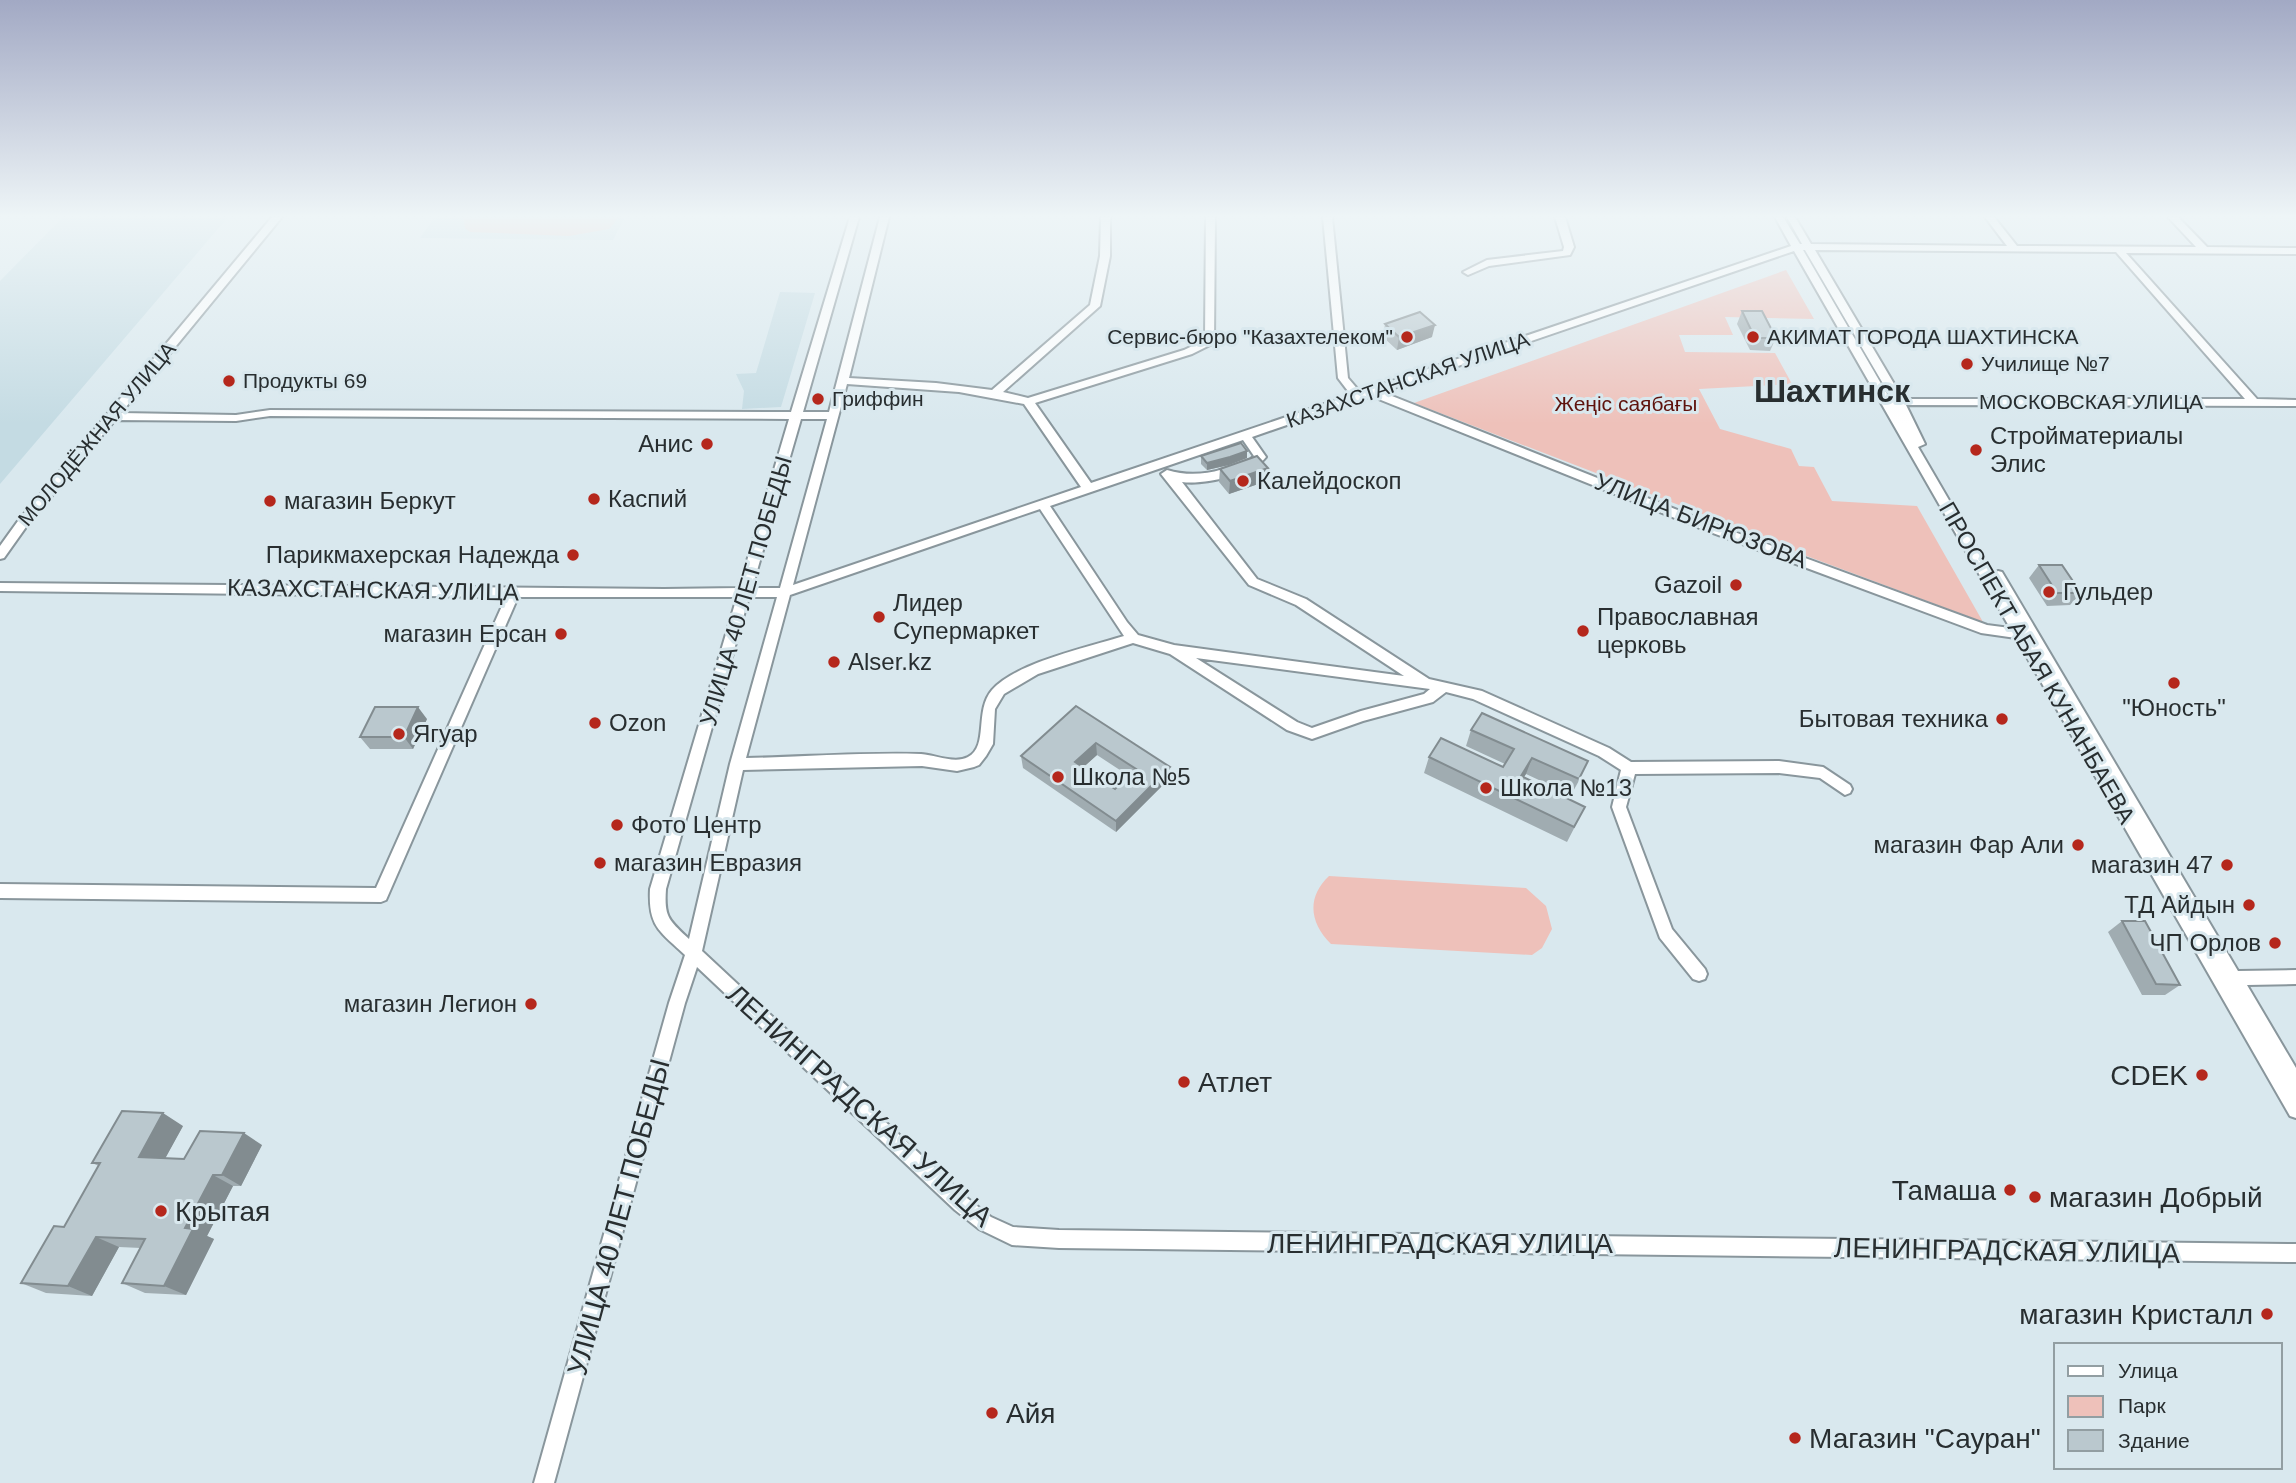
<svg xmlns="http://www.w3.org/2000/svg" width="2296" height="1483" font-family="Helvetica,sans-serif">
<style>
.built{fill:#c4dbe3}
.green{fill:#eec1ba}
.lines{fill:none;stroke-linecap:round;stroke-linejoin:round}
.minor-casing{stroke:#89969c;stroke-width:4}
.minor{fill:#fff;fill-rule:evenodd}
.wall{fill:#a0acb1;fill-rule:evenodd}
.shaded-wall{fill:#828c90}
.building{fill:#bac8ce;stroke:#828c90;stroke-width:2;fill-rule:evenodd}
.poi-dot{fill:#b5271c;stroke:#d9e8ee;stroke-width:2.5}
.labels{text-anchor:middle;stroke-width:6;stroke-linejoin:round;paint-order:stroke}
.far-poi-label{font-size:21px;fill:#282e30;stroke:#d9e8ee;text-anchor:start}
.far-street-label{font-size:21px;fill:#282e30;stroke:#d9e8ee}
.far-park-label{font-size:21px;fill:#5e120c;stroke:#d9e8ee}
.poi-label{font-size:24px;fill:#282e30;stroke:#d9e8ee;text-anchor:start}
.street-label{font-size:24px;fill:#282e30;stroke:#d9e8ee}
.near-poi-label{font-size:28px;fill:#282e30;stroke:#d9e8ee;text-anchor:start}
.near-street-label{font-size:28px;fill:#282e30;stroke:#d9e8ee}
.far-town-label{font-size:32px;font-weight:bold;fill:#282e30;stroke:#d9e8ee}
</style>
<rect width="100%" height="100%" fill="#d9e8ee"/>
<!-- built -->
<path class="built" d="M 63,217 L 228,217 L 0,484 L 0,281 Z
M 435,217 L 625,217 L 613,240 L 420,238 Z
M 780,292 L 815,293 L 781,407 L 742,409 L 744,391 L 736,374 L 756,373 Z"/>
<!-- green -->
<path class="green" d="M 463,217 L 619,217 L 609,229 L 569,236 L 470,232 L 465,228 Z
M 1786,270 L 1814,319 L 1725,317 L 1733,335 L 1679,335 L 1685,352 L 1775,353 L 1792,384 L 1699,389 L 1720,429 L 1791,449 L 1799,466 L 1814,467 L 1832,501 L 1917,506 L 1983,622 L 1751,535 L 1749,532 L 1414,403 Z
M 1329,876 L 1526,888 L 1546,906 L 1552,929 L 1542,948 L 1532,955 L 1331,944 C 1310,923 1306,898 1329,876 Z"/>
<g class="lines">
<defs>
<path id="minor" d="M 272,217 L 282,217 L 121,413 L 236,415 L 270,410 L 791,412 L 850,217 L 859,217 L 803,412 L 829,412 L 880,217 L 889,217 L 849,378 L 936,383 L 992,390 L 1090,305 L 1100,256 L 1101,217 L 1110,217 L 1110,256 L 1100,306 L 1003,392 L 1028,398 L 1184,350 L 1205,340 L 1206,217 L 1215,217 L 1214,343 L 1192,354 L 1035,403 L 1091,483 L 1351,395 L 1338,378 L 1323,217 L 1332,217 L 1348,378 L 1360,392 L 1791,246 L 1775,217 L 1783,217 L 1800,244 L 1802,244 L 1787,217 L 1795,217 L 1811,244 L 2007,246 L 1985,217 L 1994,217 L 2017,246 L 2196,247 L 2168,217 L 2178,217 L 2207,247 L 2296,248 L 2296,254 L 2126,253 L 2257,399 L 2296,400 L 2296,406 L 1906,405 L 1925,444 L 1918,447 L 1992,574 L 1998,571 L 2002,572 L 2238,971 L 2296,970 L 2296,984 L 2247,985 L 2296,1068 L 2296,1118 L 2290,1116 L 2016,638 L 1981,633 L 1702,529 L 1371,396 L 1252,437 L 1266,457 C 1252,475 1203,485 1182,482 L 1257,579 L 1306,599 L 1429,679 L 1482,691 L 1609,748 L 1631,762 L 1779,761 L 1823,767 L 1850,785 L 1852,789 L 1850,793 L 1845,795 L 1820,778 L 1779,773 L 1635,774 L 1626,807 L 1672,929 L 1705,969 L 1707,974 L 1705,979 L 1699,981 L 1693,979 L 1660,938 L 1612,807 L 1621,770 L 1599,756 L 1473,699 L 1446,692 L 1433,702 L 1363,721 L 1312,739 L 1287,730 L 1170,654 L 1133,643 L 1038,674 L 1004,694 L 995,709 L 993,744 L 986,756 L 979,765 L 974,767 L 957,771 L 922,766 L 743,770 L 702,951 L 967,1198 L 991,1217 L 1013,1227 L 1059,1230 L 2296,1244 L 2296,1262 L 1059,1248 L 1012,1245 L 979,1229 L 955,1210 L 697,967 L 685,1003 L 554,1483 L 534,1483 L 669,1003 L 685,955 C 660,931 648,927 650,889 L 737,597 L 518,597 L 386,900 L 381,902 L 0,898 L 0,884 L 376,888 L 506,597 L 0,591 L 0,583 L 664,589 L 739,588 L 789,419 L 270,416 L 236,421 L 115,420 L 26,527 L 4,558 L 0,559 L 0,546 L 18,521 ZM 1803,250 L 1805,250 L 1892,399 L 1890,399 ZM 1815,250 L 2116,252 L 2245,399 L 1903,399 ZM 1794,251 L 2010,628 L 1987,625 L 1710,523 L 1382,392 ZM 847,384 L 959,392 L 1024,404 L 1081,487 L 793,585 ZM 801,419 L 827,419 L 780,588 L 752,588 ZM 1243,440 L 1254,456 L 1251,459 C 1222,471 1197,479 1167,470 L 1161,474 L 1249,585 L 1296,605 L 1404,676 L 1174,645 L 1138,635 L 1127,622 L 1050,506 ZM 1040,509 L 1124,636 C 1089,647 1015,663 992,690 C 974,711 989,746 968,757 C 955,764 935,755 921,754 C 863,752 804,757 746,758 L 790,595 ZM 749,597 L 777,597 L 730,764 L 689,939 C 669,920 664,918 666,889 ZM 1196,658 L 1430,689 L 1424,694 L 1361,711 L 1312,728 L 1297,722 Z
M 1555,217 L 1565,217 L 1574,247 L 1570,255 L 1489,266 L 1468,275 L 1463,272 L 1487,260 L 1563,251 L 1564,247 Z"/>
</defs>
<!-- minor casing -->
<use href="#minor" class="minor-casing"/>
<!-- minor -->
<use href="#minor" class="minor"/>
</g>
<!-- wall -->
<path class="wall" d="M 1742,311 L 1776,338 L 1770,351 L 1750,350 L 1737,324 Z
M 1385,324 L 1432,337 L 1397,350 L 1383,337 Z
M 1201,456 L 1247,458 L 1229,465 L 1207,470 L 1201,464 Z
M 1268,468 L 1267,481 L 1229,494 L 1219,482 L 1220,469 Z
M 2039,565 L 2081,593 L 2070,605 L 2047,606 L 2029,578 Z
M 1076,706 L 1169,779 L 1116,832 L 1023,768 L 1021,756 ZM 1097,755 L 1129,776 L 1115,789 L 1083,767 Z
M 427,719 L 413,749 L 370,749 L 360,737 Z
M 1471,730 L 1581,777 L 1571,795 L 1526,774 L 1523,777 L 1585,807 L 1567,842 L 1424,773 L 1429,757 L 1503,767 L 1505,764 L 1466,746 Z
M 2122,921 L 2180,985 L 2165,995 L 2142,995 L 2108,932 Z
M 183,1126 L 165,1158 L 184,1159 L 262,1145 L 241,1186 L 233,1186 L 207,1236 L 214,1239 L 186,1295 L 145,1293 L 122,1283 L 141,1248 L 119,1247 L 92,1296 L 46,1293 L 21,1283 L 64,1227 L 99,1166 L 92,1163 Z"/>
<!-- shaded-wall -->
<path class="shaded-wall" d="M 1435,325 L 1432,337 L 1397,350 L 1399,337 Z
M 1247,451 L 1247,458 L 1229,465 L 1207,470 L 1207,463 Z
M 1268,468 L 1267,481 L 1229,494 L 1230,481 Z
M 418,707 L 427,719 L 413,749 L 404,737 Z
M 1096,743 L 1097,755 L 1076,774 L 1075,762 Z
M 1532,758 L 1526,774 L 1515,792 L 1521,776 Z
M 1170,767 L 1169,779 L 1116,832 L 1116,821 Z
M 163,1113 L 183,1126 L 160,1168 L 139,1157 Z
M 244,1133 L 262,1145 L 241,1186 L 222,1175 Z
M 213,1175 L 233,1186 L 207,1236 L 214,1239 L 186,1295 L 164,1286 L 185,1228 Z
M 96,1237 L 119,1247 L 92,1296 L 68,1286 Z"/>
<!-- building -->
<path class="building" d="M 1742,311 L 1762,311 L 1776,338 L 1755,338 Z
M 1420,312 L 1435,325 L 1399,337 L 1385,324 Z
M 1241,443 L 1247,451 L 1230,457 L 1207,463 L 1201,456 Z
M 1257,456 L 1268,468 L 1230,481 L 1220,469 Z
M 2039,565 L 2062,565 L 2081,593 L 2057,593 Z
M 1076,706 L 1170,767 L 1116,821 L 1021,756 ZM 1096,743 L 1136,769 L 1115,789 L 1075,762 Z
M 375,707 L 418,707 L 404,737 L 360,737 Z
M 1482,713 L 1588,761 L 1579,779 L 1532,758 L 1521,776 L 1585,807 L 1574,827 L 1429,757 L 1441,738 L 1503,767 L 1514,749 L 1471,730 Z
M 2122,921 L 2145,921 L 2180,985 L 2156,984 Z
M 122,1111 L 163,1113 L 139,1157 L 184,1159 L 200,1131 L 244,1133 L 222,1175 L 213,1175 L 185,1228 L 193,1229 L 164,1286 L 122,1283 L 145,1239 L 96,1237 L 68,1286 L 21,1283 L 54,1226 L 64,1227 L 100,1163 L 92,1163 Z"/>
<!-- sky -->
<linearGradient id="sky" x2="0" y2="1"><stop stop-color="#a2a9c4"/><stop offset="0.51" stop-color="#eef5f7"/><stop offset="1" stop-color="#eef5f7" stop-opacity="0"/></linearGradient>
<rect width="2296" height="424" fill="url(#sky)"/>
<!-- markers -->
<g class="poi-dot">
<circle cx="1407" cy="337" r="7"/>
<circle cx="1753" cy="337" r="7"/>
<circle cx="1967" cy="364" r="7"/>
<circle cx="229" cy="381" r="7"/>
<circle cx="818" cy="399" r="7"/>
<circle cx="707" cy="444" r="7"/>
<circle cx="1976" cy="450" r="7"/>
<circle cx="1243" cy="481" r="7"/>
<circle cx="594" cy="499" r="7"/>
<circle cx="270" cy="501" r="7"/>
<circle cx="573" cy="555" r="7"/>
<circle cx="1736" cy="585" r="7"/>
<circle cx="2049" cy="592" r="7"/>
<circle cx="879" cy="617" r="7"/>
<circle cx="1583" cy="631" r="7"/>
<circle cx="561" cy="634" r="7"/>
<circle cx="834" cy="662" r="7"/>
<circle cx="2174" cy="683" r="7"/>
<circle cx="2002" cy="719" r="7"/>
<circle cx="595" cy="723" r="7"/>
<circle cx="399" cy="734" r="7"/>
<circle cx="1058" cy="777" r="7"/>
<circle cx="1486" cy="788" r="7"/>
<circle cx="617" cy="825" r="7"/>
<circle cx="2078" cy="845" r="7"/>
<circle cx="600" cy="863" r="7"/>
<circle cx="2227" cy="865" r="7"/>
<circle cx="2249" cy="905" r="7"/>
<circle cx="2275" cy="943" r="7"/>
<circle cx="531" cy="1004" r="7"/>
<circle cx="2202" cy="1075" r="7"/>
<circle cx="1184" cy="1082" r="7"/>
<circle cx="2010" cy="1190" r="7"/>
<circle cx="2035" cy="1197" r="7"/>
<circle cx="161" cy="1211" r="7"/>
<circle cx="2267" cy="1314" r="7"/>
<circle cx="992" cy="1413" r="7"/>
<circle cx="1795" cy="1438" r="7"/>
</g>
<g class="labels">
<!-- far-poi labels -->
<g class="far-poi-label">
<text x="1393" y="344" text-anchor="end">Сервис-бюро "Казахтелеком"</text>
<text x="1767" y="344">АКИМАТ ГОРОДА ШАХТИНСКА</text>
<text x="1981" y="371">Училище №7</text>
<text x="243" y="388">Продукты 69</text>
<text x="832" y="406">Гриффин</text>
</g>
<!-- far-street labels -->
<g class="far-street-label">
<text transform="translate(1408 380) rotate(-19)" y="7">КАЗАХСТАНСКАЯ УЛИЦА</text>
<text x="2091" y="409">МОСКОВСКАЯ УЛИЦА</text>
<text transform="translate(97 434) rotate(-50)" y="7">МОЛОДЁЖНАЯ УЛИЦА</text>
</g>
<!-- far-park labels -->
<g class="far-park-label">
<text x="1626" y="411">Жеңіс саябағы</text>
</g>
<!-- poi labels -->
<g class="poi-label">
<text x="1990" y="444">Стройматериалы<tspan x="1990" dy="28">Элис</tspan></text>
<text x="693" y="452" text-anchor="end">Анис</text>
<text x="1257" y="489">Калейдоскоп</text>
<text x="608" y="507">Каспий</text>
<text x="284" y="509">магазин Беркут</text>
<text x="559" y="563" text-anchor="end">Парикмахерская Надежда</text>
<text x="1722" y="593" text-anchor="end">Gazoil</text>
<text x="2063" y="600">Гульдер</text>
<text x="893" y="611">Лидер<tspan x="893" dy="28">Супермаркет</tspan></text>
<text x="1597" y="625">Православная<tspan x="1597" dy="28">церковь</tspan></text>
<text x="547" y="642" text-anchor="end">магазин Ерсан</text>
<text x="848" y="670">Alser.kz</text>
<text x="2174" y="716" text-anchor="middle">"Юность"</text>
<text x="1988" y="727" text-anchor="end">Бытовая техника</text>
<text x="609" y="731">Ozon</text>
<text x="413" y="742">Ягуар</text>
<text x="1072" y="785">Школа №5</text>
<text x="1500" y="796">Школа №13</text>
<text x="631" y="833">Фото Центр</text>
<text x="2064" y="853" text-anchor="end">магазин Фар Али</text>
<text x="614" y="871">магазин Евразия</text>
<text x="2213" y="873" text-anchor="end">магазин 47</text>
<text x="2235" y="913" text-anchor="end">ТД Айдын</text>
<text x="2261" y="951" text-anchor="end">ЧП Орлов</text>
<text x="517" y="1012" text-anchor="end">магазин Легион</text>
</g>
<!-- street labels -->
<g class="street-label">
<text transform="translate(1701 521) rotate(21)" y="8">УЛИЦА БИРЮЗОВА</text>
<text transform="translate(373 590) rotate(1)" y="8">КАЗАХСТАНСКАЯ УЛИЦА</text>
<text transform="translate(746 591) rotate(-74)" y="8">УЛИЦА 40 ЛЕТ ПОБЕДЫ</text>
<text transform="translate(2037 663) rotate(60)" y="8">ПРОСПЕКТ АБАЯ КУНАНБАЕВА</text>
</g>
<!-- near-poi labels -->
<g class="near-poi-label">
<text x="2188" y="1085" text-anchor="end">CDEK</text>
<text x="1198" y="1092">Атлет</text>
<text x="1996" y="1200" text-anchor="end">Тамаша</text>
<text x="2049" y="1207">магазин Добрый</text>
<text x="175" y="1221">Крытая</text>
<text x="2253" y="1324" text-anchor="end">магазин Кристалл</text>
<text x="1006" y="1423">Айя</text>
<text x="1809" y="1448">Магазин "Сауран"</text>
</g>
<!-- near-street labels -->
<g class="near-street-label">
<text transform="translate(860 1105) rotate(42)" y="10">ЛЕНИНГРАДСКАЯ УЛИЦА</text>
<text transform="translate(618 1217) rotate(-75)" y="10">УЛИЦА 40 ЛЕТ ПОБЕДЫ</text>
<text x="1440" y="1253">ЛЕНИНГРАДСКАЯ УЛИЦА</text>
<text transform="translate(2007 1250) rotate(1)" y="10">ЛЕНИНГРАДСКАЯ УЛИЦА</text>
</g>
<!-- far-town labels -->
<g class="far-town-label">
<text x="1832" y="402">Шахтинск</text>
</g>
</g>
<!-- legend -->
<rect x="2054" y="1343" width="228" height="126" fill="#d9e8ee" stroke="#929ea2" stroke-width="2"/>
<rect x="2068" y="1366" width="35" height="10" fill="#ffffff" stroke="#929ea2" stroke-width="2"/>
<text x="2118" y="1378" font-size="21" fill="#282e30">Улица</text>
<rect x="2068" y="1396" width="35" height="21" fill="#eec1ba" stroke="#929ea2" stroke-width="2"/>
<text x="2118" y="1413" font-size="21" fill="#282e30">Парк</text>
<rect x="2068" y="1430" width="35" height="21" fill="#bac8ce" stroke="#929ea2" stroke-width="2"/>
<text x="2118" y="1448" font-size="21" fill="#282e30">Здание</text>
</svg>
